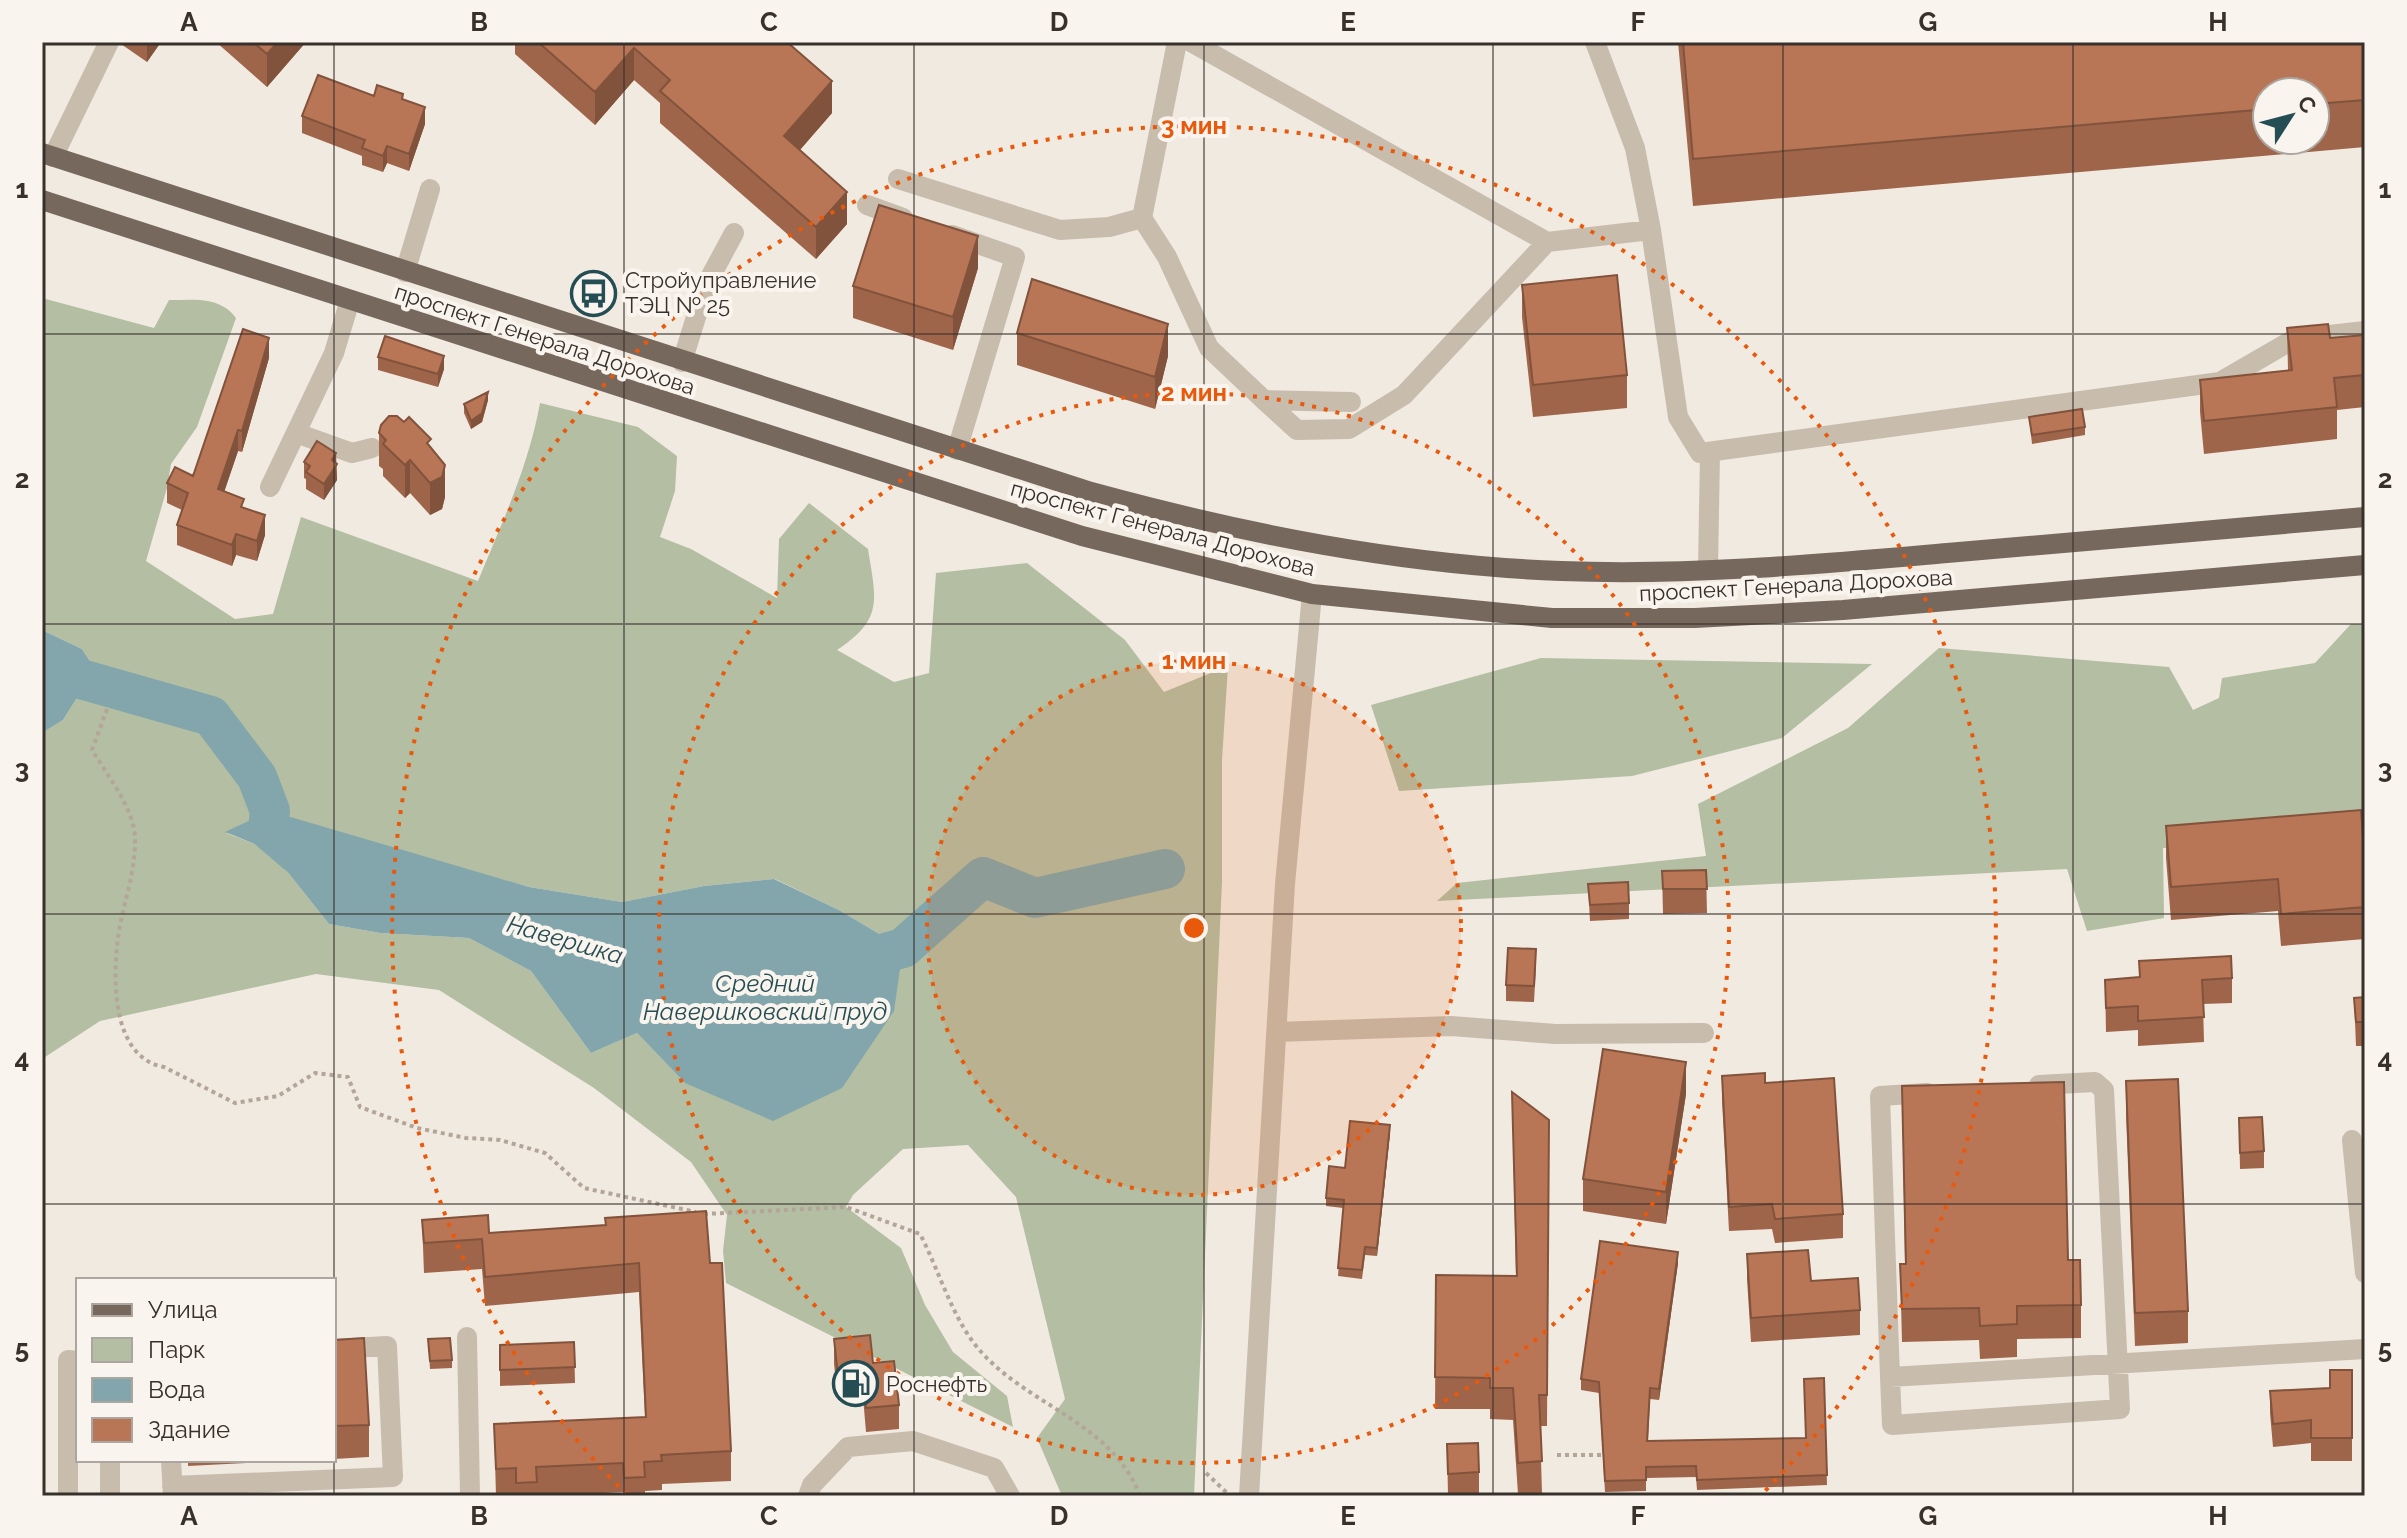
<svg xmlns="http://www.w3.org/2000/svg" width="2407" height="1538" font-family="Raleway,sans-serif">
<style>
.green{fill:#b3bea2;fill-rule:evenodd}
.water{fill:#82a6ab}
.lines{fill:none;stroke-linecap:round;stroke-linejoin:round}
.river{stroke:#82a6ab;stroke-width:40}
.path{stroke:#b3a698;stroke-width:4;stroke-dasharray:4 4;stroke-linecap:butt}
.minor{stroke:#c8bcad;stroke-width:20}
.major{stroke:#77685e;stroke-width:20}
.wall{fill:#9f654a;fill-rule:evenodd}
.shaded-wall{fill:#82533c}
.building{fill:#b97656;stroke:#82533c;stroke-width:2}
.grid{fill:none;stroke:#37302b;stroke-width:2;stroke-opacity:0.55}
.ring{fill:none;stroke:#e8590c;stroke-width:4;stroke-dasharray:4 8}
.labels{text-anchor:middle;stroke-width:8;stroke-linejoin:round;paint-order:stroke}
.poi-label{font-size:22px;fill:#37302b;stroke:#f9f4ed;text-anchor:start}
.street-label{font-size:22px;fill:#37302b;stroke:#f9f4ed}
.water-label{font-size:24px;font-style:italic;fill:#254d54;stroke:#f9f4ed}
.centre{fill:#e8590c;stroke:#f9f4ed;stroke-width:4}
.ring-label{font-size:24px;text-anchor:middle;font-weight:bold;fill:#e8590c;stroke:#f9f4ed;stroke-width:8;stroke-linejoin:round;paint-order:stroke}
.neatline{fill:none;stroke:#37302b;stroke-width:3}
.grid-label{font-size:26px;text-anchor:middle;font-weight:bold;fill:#37302b}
</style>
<rect width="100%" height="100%" fill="#f1eae1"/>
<!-- green -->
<path class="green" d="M 42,298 L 154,328 L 169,300 C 194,300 220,296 236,318 L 197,427 L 171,464 L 167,488 L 146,561 L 235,619 L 273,614 L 301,517 L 478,581 C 502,523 529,465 540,403 L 638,427 L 677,456 L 675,491 L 660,537 L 691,549 L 777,598 L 779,539 L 809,503 L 868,549 C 876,600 884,619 837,650 L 894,682 L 929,673 L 936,573 L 1027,563 L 1125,640 L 1164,692 L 1228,666 L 1222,760 L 1222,882 L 1194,1496 L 1062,1496 L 1037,1438 L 1065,1399 L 1016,1197 L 968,1145 L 903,1149 L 853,1195 L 846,1207 L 901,1248 L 925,1305 L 953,1352 L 1007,1396 L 1013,1427 L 726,1283 L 723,1251 L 727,1215 L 691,1162 L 594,1088 L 439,990 L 316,974 L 100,1021 L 42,1059 L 42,733 L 63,720 L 95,669 L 82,649 L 42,630 ZM 226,833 L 412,855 L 529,887 L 622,902 L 704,886 L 775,879 L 839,910 L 903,948 L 685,1083 L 637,1033 L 591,1053 L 531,971 L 469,938 L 380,933 L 329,924 L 270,850 Z
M 2351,624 L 2365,624 L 2365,826 L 2293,841 L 2163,848 L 2164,918 L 2087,931 L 2067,869 L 1437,901 L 1457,883 L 1706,856 L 1698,804 L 1848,728 L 1939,648 L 2169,667 L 2193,710 L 2219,698 L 2222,678 L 2315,663 Z
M 1541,658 L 1872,664 L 1782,738 L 1632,776 L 1399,791 L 1371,705 Z"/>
<!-- water -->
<path class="water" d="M 42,630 L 82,649 L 95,669 L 63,720 L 42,733 Z
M 270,811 L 529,887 L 622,902 L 704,886 L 774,879 L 839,910 L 903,948 L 894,1011 L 842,1088 L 773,1121 L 685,1083 L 637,1033 L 591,1053 L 531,971 L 469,938 L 380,933 L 329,924 L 270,850 L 225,832 Z"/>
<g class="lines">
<!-- river -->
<path class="river" d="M 42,668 L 211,716 L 257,777 L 270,811 L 268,829 L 296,853
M 852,962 L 903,948 L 983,877 L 1035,898 L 1165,869"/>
<!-- path -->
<path class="path" d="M 107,709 L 92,750 C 107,775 134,808 135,838 C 136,876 120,910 117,947 C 113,987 114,1058 164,1067 L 235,1103 L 278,1096 L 315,1073 L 348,1077 L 360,1107 L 417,1128 L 466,1138 L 500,1140 L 545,1153 L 584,1188 L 696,1212
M 704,1214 L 846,1207 L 920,1234 C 940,1272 953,1322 983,1354 C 1032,1407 1113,1424 1140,1496
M 1557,1455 L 1604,1455
M 1206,1473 L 1227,1493"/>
<!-- minor -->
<path class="minor" d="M 1177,42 L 1142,218 L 1167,257 L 1209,348 L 1264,400 L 1351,402
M 1191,42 L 1547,242 L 1651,230
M 1595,42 L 1635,148 L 1651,230 L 1678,417 L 1700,453 L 2220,382 L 2294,339 L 2365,331
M 53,157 L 109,42
M 898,179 L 1060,230 L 1109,227 L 1142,218
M 867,205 L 903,218
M 952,235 L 1015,257 L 957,450
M 405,272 L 430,189
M 682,362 L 706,285 L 734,233
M 1264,400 L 1297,430 L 1349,429 L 1404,395 L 1547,242
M 296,433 L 352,453 L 372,448
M 270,487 L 334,353 L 350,300
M 1708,570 L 1710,452
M 1276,1032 L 1451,1026 L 1555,1034 L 1704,1033
M 1927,1093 L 1880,1096 L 1890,1377 L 2365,1349
M 2352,1140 L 2365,1273
M 467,1337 L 470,1496
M 1890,1377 L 1892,1425 L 2120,1409 L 2104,1090 L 2095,1082 L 2039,1085
M 110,1460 L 110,1496
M 171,1460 L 173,1496
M 172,1486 L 393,1477 L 387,1346 L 334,1349
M 68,1496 L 68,1360 L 78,1361
M 808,1496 L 812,1485 L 848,1447 L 913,1441 L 994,1468 L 1010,1496
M 1249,1496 L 1285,884 L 1312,594"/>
<!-- major -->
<path class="major" d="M 42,153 L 1091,492 C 1245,534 1401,565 1561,571 C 1690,576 1819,564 1947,553 C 2087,541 2226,529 2365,517
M 42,200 L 1082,536 L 1312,594 L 1552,618 L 1695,618 L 1843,610 L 2365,565"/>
</g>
<!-- wall -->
<path class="wall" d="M 121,42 L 161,42 L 147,62 L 121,44 Z
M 216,42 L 306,42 L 267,87 Z
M 515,42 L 787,42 L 832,113 L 800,150 L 847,224 L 816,259 L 660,123 L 660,103 L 634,80 L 595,125 L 515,54 Z
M 1678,42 L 2365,42 L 2365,147 L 1693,206 ZM 2267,92 L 2315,92 L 2315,140 L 2267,140 Z
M 374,96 L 403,99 L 425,124 L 409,171 L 387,163 L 383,172 L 362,165 L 362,156 L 302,133 L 302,116 Z
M 978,268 L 953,350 L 853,318 L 853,286 Z
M 1522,285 L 1627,375 L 1627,408 L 1533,417 L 1522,317 Z
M 2287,328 L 2330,338 L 2365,335 L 2365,407 L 2337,410 L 2337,439 L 2204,454 L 2200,412 L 2200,380 L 2288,370 Z
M 1017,333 L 1168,356 L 1155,409 L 1017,365 Z
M 378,357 L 444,369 L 438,387 L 378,370 Z
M 269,358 L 242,452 L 238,451 L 224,492 L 244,508 L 265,535 L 257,561 L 236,555 L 232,566 L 177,545 L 177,525 L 182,510 L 167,503 L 167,483 L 193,476 Z
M 488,400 L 482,422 L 471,429 L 464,413 L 464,404 Z
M 2029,417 L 2085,427 L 2085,435 L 2032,444 Z
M 379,433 L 431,449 L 445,497 L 442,509 L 430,515 L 410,493 L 405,498 L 383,476 L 383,469 L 379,466 Z
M 304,462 L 336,463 L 337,480 L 324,500 L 306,489 L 306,479 L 304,478 Z
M 2166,826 L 2365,864 L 2365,939 L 2281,946 L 2278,911 L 2171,920 L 2166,858 Z
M 1706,870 L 1707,913 L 1663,914 L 1662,871 Z
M 1588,884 L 1629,903 L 1629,919 L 1590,921 Z
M 2139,961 L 2232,978 L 2232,1003 L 2203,1004 L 2204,1042 L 2138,1046 L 2138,1030 L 2106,1032 L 2105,980 L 2139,978 Z
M 1536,966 L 1534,1002 L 1506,1001 L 1506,985 Z
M 2365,997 L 2365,1046 L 2356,1046 L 2354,998 Z
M 1722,1076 L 1765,1083 L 1843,1214 L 1843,1238 L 1775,1243 L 1772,1229 L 1729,1231 L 1722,1100 Z
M 2126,1081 L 2188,1311 L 2188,1343 L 2135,1346 L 2126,1114 Z
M 1902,1086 L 2068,1260 L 2081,1305 L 2081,1338 L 2017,1339 L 2017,1357 L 1980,1359 L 1979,1340 L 1902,1342 L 1900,1264 L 1905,1264 Z
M 1512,1092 L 1549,1120 L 1547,1426 L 1540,1426 L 1542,1493 L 1518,1494 L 1513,1420 L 1490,1419 L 1490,1409 L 1435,1409 L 1436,1275 L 1516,1276 Z
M 1686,1094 L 1666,1224 L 1583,1211 L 1583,1179 Z
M 2239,1118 L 2264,1151 L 2264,1168 L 2240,1169 Z
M 1390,1133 L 1377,1256 L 1365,1255 L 1362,1279 L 1338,1276 L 1343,1208 L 1326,1206 L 1326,1198 L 1345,1168 Z
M 422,1220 L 489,1233 L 710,1263 L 731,1451 L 731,1481 L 662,1484 L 662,1490 L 645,1491 L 645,1496 L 623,1496 L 623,1492 L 549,1496 L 496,1496 L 494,1424 L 645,1417 L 639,1292 L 485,1306 L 482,1269 L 424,1273 Z
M 1747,1254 L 1811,1281 L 1860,1310 L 1860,1335 L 1751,1342 L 1747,1279 Z
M 1678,1263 L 1659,1400 L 1650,1399 L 1648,1441 L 1805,1438 L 1824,1378 L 1827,1485 L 1697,1490 L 1696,1477 L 1646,1478 L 1646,1491 L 1605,1492 L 1599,1393 L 1581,1390 L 1581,1379 Z
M 428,1339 L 452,1360 L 452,1368 L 430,1369 Z
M 834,1339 L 873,1363 L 899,1405 L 899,1429 L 866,1432 L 863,1397 L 838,1400 L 834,1364 Z
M 334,1340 L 369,1425 L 369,1457 L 334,1459 Z
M 574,1342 L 575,1383 L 500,1386 L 500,1345 Z
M 2352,1370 L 2352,1461 L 2311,1461 L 2311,1443 L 2273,1447 L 2270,1413 L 2270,1391 L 2330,1388 Z
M 1447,1444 L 1479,1472 L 1479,1496 L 1448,1496 Z
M 188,1460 L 304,1460 L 188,1466 Z"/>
<!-- shaded-wall -->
<path class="shaded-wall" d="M 147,42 L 161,42 L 147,62 Z
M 278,42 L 306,42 L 267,87 L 267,54 Z
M 634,48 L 634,80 L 595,125 L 595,92 Z
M 832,81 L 832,113 L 784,168 L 784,136 Z
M 425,107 L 425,124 L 409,171 L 409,154 Z
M 387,146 L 387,163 L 383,172 L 383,156 Z
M 847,192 L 847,224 L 816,259 L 816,227 Z
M 978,236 L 978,268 L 953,350 L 953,317 Z
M 1168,324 L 1168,356 L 1155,409 L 1155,377 Z
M 269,338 L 269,358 L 242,452 L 242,431 Z
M 444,356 L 444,369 L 438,387 L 438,374 Z
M 488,392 L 488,400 L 482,422 L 471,429 L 471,421 Z
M 238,430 L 238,451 L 218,510 L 218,489 Z
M 336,453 L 337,480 L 324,500 L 324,484 L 332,460 Z
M 410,460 L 410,493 L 405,498 L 405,465 Z
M 445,465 L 445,497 L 442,509 L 430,515 L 430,483 Z
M 265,515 L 265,535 L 257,561 L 257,541 Z
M 236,534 L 236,555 L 232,566 L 232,545 Z
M 1686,1062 L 1686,1094 L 1666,1224 L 1666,1192 Z
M 1390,1125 L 1390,1133 L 1377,1256 L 1377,1248 Z
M 1678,1252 L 1678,1263 L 1659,1400 L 1659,1389 Z"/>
<!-- building -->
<path class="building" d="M 253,42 L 278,42 L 267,54 Z
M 538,42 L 787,42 L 832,81 L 784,136 L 847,192 L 816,227 L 660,91 L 670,80 L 634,48 L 595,92 Z
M 1683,42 L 2365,42 L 2365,100 L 2315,104 L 2315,92 L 2267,92 L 2267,109 L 1693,159 Z
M 318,75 L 374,96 L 377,85 L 403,94 L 402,99 L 425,107 L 409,154 L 387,146 L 383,156 L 362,148 L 365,140 L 302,116 Z
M 879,205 L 978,236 L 953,317 L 853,286 Z
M 1617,275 L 1627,375 L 1533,385 L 1522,285 Z
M 1032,279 L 1168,324 L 1155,377 L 1017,333 Z
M 2328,324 L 2330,338 L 2365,335 L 2365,375 L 2334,378 L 2337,407 L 2204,421 L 2200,380 L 2292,370 L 2287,328 Z
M 243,329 L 269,338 L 242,431 L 238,430 L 218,489 L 244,499 L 241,507 L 265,515 L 257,541 L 236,534 L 232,545 L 177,525 L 188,493 L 167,483 L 175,467 L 193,476 Z
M 385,336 L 444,356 L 438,374 L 378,357 Z
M 488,392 L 482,413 L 471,421 L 464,404 Z
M 2082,409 L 2085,427 L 2032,435 L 2029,417 Z
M 389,416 L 397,416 L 404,422 L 409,417 L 431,439 L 427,443 L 445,465 L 442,477 L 430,483 L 410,460 L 405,465 L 383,444 L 386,440 L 379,433 L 381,425 Z
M 317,441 L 336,453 L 332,460 L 337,464 L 324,484 L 306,472 L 310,466 L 304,462 Z
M 2361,810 L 2365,864 L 2365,907 L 2281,914 L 2278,879 L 2171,887 L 2166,826 Z
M 1706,870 L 1707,889 L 1663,889 L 1662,871 Z
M 1628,882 L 1629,903 L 1590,905 L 1588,884 Z
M 1508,948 L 1536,949 L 1534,986 L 1506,985 Z
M 2231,956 L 2232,978 L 2202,980 L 2204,1017 L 2138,1021 L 2138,1006 L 2106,1008 L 2105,980 L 2140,977 L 2139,961 Z
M 2365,997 L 2365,1022 L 2356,1022 L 2354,998 Z
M 1603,1049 L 1686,1062 L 1666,1192 L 1583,1179 Z
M 1765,1073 L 1765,1083 L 1834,1078 L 1843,1214 L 1775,1219 L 1772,1204 L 1729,1207 L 1722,1076 Z
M 2178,1079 L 2188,1311 L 2135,1313 L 2126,1081 Z
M 2064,1082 L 2068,1260 L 2080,1260 L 2081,1305 L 2017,1306 L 2017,1324 L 1980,1326 L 1979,1308 L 1902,1309 L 1900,1264 L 1906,1264 L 1902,1086 Z
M 1512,1092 L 1549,1120 L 1547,1395 L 1539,1395 L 1542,1461 L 1518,1463 L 1513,1388 L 1490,1388 L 1490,1378 L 1435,1377 L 1436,1275 L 1517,1276 Z
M 2262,1117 L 2264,1151 L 2240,1153 L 2239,1118 Z
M 1350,1121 L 1390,1125 L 1377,1248 L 1365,1247 L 1362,1270 L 1338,1268 L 1344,1200 L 1326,1198 L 1329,1166 L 1345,1168 Z
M 706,1211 L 710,1263 L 722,1263 L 731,1451 L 661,1455 L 662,1461 L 644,1462 L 645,1477 L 624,1478 L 623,1463 L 536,1467 L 537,1482 L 516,1483 L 516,1468 L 496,1469 L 494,1424 L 646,1417 L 639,1263 L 485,1277 L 482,1239 L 424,1243 L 422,1220 L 488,1215 L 489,1233 L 606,1225 L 605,1218 Z
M 1600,1241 L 1678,1252 L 1659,1389 L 1650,1388 L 1647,1441 L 1806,1438 L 1804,1379 L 1824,1378 L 1827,1475 L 1697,1480 L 1696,1466 L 1646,1467 L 1646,1480 L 1605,1481 L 1599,1382 L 1581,1379 Z
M 1808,1250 L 1811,1281 L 1858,1278 L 1860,1310 L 1751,1318 L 1747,1254 Z
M 870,1335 L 873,1363 L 894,1361 L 899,1405 L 866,1408 L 863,1372 L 838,1375 L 834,1339 Z
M 364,1338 L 369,1425 L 334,1426 L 334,1340 Z
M 450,1338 L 452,1360 L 430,1361 L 428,1339 Z
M 574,1342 L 575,1367 L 500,1370 L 500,1345 Z
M 2330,1370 L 2352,1370 L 2352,1438 L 2311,1438 L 2311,1420 L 2273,1424 L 2270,1391 L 2330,1388 Z
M 1478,1443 L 1479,1472 L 1448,1474 L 1447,1444 Z"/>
<!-- grid -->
<path class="grid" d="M 334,42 L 334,1280M 624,42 L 624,1496M 914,42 L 914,1496M 1204,42 L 1204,1496M 1493,42 L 1493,1496M 1783,42 L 1783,1496M 2073,42 L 2073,1496M 42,334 L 2365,334M 42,624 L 2365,624M 42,914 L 2365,914M 42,1204 L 2365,1204M 334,1460 L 334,1496"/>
<!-- distance rings -->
<circle cx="1194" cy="928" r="267" fill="#e8590c" fill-opacity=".12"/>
<g class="ring">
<circle cx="1194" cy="928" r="267"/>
<circle cx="1194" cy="928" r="535"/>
<path d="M627 1495A802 802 0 1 1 1761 1495"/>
</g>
<!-- icons -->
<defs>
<symbol id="bus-ring" viewBox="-11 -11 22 22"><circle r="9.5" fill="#f9f4ed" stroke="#254d54" stroke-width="1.5"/><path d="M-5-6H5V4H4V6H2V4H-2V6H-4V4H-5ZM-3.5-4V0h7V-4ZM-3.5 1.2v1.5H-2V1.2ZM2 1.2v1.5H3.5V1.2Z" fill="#254d54"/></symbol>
<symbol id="fuel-ring" viewBox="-11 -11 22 22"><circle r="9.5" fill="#f9f4ed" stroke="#254d54" stroke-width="1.5"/><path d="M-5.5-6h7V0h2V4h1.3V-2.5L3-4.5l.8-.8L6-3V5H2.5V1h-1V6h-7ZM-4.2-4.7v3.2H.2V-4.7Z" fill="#254d54"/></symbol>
</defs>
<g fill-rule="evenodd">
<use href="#bus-ring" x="568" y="268" width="51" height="51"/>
<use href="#fuel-ring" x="830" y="1358" width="51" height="51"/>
</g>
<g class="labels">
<!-- poi labels -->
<g class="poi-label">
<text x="625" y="288">Стройуправление<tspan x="625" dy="25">ТЭЦ № 25</tspan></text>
<text x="886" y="1392">Роснефть</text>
</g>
<!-- street labels -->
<g class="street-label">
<text transform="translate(545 339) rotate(18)" y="8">проспект Генерала Дорохова</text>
<text transform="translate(1163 528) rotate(15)" y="8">проспект Генерала Дорохова</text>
<text transform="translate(1796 585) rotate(-3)" y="8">проспект Генерала Дорохова</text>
</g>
<!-- water labels -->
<g class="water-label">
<text transform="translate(565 940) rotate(16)" y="8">Навершка</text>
<text x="765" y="992">Средний<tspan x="765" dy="28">Навершковский пруд</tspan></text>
</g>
</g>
<circle cx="1194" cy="928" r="12" class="centre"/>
<g class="ring-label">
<text x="1194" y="134">3 мин</text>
<text x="1194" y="401">2 мин</text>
<text x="1194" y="669">1 мин</text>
</g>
<!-- border -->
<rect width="2407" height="1538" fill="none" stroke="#f9f4ed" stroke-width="88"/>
<!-- legend -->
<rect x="76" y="1278" width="260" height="184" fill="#f9f4ed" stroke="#aba69f" stroke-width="2"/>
<rect x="92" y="1304" width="40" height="12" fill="#77685e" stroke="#aba69f" stroke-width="2"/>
<text x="148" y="1318" font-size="24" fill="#37302b">Улица</text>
<rect x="92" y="1338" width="40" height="24" fill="#b3bea2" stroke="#aba69f" stroke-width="2"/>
<text x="148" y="1358" font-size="24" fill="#37302b">Парк</text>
<rect x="92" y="1378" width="40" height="24" fill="#82a6ab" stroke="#aba69f" stroke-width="2"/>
<text x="148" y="1398" font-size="24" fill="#37302b">Вода</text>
<rect x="92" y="1418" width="40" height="24" fill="#b97656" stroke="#aba69f" stroke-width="2"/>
<text x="148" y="1438" font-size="24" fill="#37302b">Здание</text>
<!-- north arrow -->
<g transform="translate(2291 116) rotate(54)"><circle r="38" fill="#f9f4ed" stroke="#aba69f" stroke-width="2"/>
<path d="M0-6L14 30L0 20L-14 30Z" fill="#254d54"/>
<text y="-12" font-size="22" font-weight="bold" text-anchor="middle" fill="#37302b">С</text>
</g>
<rect x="44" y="44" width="2319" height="1450" class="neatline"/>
<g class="grid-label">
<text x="189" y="31">A</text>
<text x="479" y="31">B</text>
<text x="769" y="31">C</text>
<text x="1059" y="31">D</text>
<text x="1348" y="31">E</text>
<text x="1638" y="31">F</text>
<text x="1928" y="31">G</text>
<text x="2218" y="31">H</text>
<text x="22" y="198">1</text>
<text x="2385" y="198">1</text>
<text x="22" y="488">2</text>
<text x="2385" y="488">2</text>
<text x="22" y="778">3</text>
<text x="2385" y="778">3</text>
<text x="22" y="1068">4</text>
<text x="2385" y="1068">4</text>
<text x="22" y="1358">5</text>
<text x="2385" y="1358">5</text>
<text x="189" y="1525">A</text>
<text x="479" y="1525">B</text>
<text x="769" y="1525">C</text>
<text x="1059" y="1525">D</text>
<text x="1348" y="1525">E</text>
<text x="1638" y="1525">F</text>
<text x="1928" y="1525">G</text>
<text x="2218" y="1525">H</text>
</g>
</svg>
